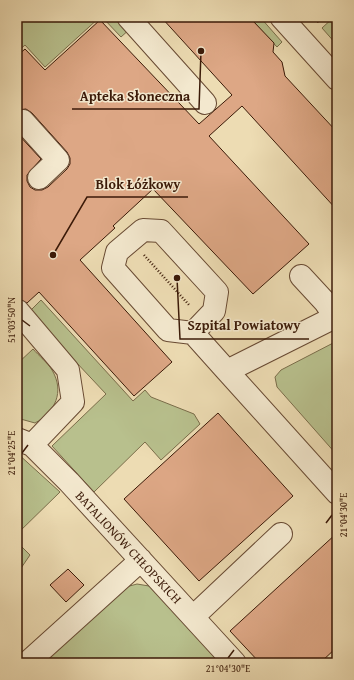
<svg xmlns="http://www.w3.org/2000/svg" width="354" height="680" font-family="'Gentium Book Plus',serif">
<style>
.grass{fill:#b8c08d;stroke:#7a6d4a}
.forest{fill:url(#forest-firs);stroke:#7a6d4a}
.building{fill:#dda785;stroke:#3b1a08}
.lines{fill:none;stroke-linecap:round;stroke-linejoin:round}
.minor-casing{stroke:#684a33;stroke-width:24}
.path{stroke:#3b1a08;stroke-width:2.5;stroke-dasharray:1 2;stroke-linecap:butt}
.minor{stroke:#f3e8ce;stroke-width:22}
.ticks{fill:none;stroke:#3b1a08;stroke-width:1.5}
.labels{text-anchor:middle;stroke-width:3;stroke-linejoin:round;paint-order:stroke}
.street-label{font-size:13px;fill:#3b1a08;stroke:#f3e8ce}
.leader{fill:none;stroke:#3b1a08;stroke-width:1.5}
.callout-dot{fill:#3b1a08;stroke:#f3e8ce;stroke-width:1.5}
.callout-label{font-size:14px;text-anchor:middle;font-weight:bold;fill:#3b1a08;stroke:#f3e8ce;stroke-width:3;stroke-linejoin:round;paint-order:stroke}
.neatline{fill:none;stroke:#3b1a08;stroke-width:1.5}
.ticks-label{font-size:10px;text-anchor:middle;fill:#3b1a08}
</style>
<defs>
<pattern id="forest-firs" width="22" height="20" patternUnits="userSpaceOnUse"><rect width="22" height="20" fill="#b8c08d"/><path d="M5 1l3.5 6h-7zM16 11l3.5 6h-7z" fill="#9fa478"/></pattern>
</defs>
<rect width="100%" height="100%" fill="#eddcb3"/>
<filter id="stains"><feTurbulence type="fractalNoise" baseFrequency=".005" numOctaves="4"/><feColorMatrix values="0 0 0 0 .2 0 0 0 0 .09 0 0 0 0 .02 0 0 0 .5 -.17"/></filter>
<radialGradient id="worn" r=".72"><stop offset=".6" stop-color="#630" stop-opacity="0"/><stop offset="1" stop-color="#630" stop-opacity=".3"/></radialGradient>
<!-- grass -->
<path class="grass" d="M 27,17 L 100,17 L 45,67 L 25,45 L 17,52 L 17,26 Z
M 102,17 L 121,17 L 131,28 L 121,37 Z
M 235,17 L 260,17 L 282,42 L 277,47 L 252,20 Z
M 334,17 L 337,17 L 337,45 L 322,28 Z
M 41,300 L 133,401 L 145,390 L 151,397 L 194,414 L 200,424 L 161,460 L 145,442 L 94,492 L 52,446 L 106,394 L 29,312 Z
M 337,341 L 337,455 L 277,387 L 275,377 L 281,370 Z
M 33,349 C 39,356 48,363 52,370 C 65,392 55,412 35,423 L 17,418 L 17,364 Z
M 17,453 L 60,492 L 17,534 Z
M 137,584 L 149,586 L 157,591 L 222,663 L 41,663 L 126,587 Z"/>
<!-- forest -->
<path class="forest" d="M 17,542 L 30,555 L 17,574 Z"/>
<!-- building -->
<path class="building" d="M 161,17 L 232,17 L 235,20 L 252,20 L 274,43 L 273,52 L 282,62 L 285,76 L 337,132 L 337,210 L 242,106 L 209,136 L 309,244 L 253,294 L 153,189 L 113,226 L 115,228 L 80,260 L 172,362 L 134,396 L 39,292 L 27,303 L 17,299 L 17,133 L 41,159 L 27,175 L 27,181 L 30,187 L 35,190 L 42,190 L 48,187 L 67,169 L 70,164 L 70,158 L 67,152 L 32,113 L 26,109 L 17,110 L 17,56 L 25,49 L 45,70 L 100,20 L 199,124 L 232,95 Z
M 218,413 L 293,496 L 199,581 L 124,499 Z
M 337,533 L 337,647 L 320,663 L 260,663 L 230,631 Z
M 68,569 L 84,585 L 66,602 L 50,585 Z"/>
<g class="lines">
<defs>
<path id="minor" d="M 128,17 L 205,103
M 281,17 L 337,79
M 23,121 L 58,160 L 39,178
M 301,276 L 325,302 L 335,317
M 18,311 L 68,370 L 73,402 L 32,445
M 337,316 L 227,371 L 337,493
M 193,333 L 168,330 L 113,268 L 117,252 L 143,230 L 161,231 L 217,292 L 214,311 L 193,333 L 227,371
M 17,439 L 32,445 L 69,482 L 235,663
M 193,617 L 281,534
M 27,663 L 141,560"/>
</defs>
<!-- minor casing -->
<use href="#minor" class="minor-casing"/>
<!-- path -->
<path class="path" d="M 317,22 L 322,17
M 144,255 L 190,306"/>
<!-- minor -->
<use href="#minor" class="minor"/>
</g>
<!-- ticks -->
<path class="ticks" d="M 22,320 L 30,326M 22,453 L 28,445M 326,523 L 332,515M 228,658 L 234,650"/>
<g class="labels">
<!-- street labels -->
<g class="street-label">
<text transform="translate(129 547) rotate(47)" y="5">BATALIONÓW CHŁOPSKICH</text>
</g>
</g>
<!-- callouts -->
<path class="leader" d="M201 51L199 109H72M53 255L87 197H188M177 278L180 339H309"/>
<g class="callout-dot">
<circle cx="201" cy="51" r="4"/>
<circle cx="53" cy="255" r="4"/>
<circle cx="177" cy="278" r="4"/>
</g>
<g class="callout-label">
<text x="135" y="101">Apteka Słoneczna</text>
<text x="138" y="189">Blok Łóżkowy</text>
<text x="244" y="330">Szpital Powiatowy</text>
</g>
<!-- margin -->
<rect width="354" height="680" fill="none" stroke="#eddcb3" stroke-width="44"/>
<rect x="22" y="22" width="310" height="636" class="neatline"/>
<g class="ticks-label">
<text transform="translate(11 320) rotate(-90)" y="4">51°03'50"N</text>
<text transform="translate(11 453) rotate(-90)" y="4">21°04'25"E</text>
<text transform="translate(343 515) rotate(-90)" y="4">21°04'30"E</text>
<text x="228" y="672">21°04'30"E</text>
</g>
<rect width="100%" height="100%" filter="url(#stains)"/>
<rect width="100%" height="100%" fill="url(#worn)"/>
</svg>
